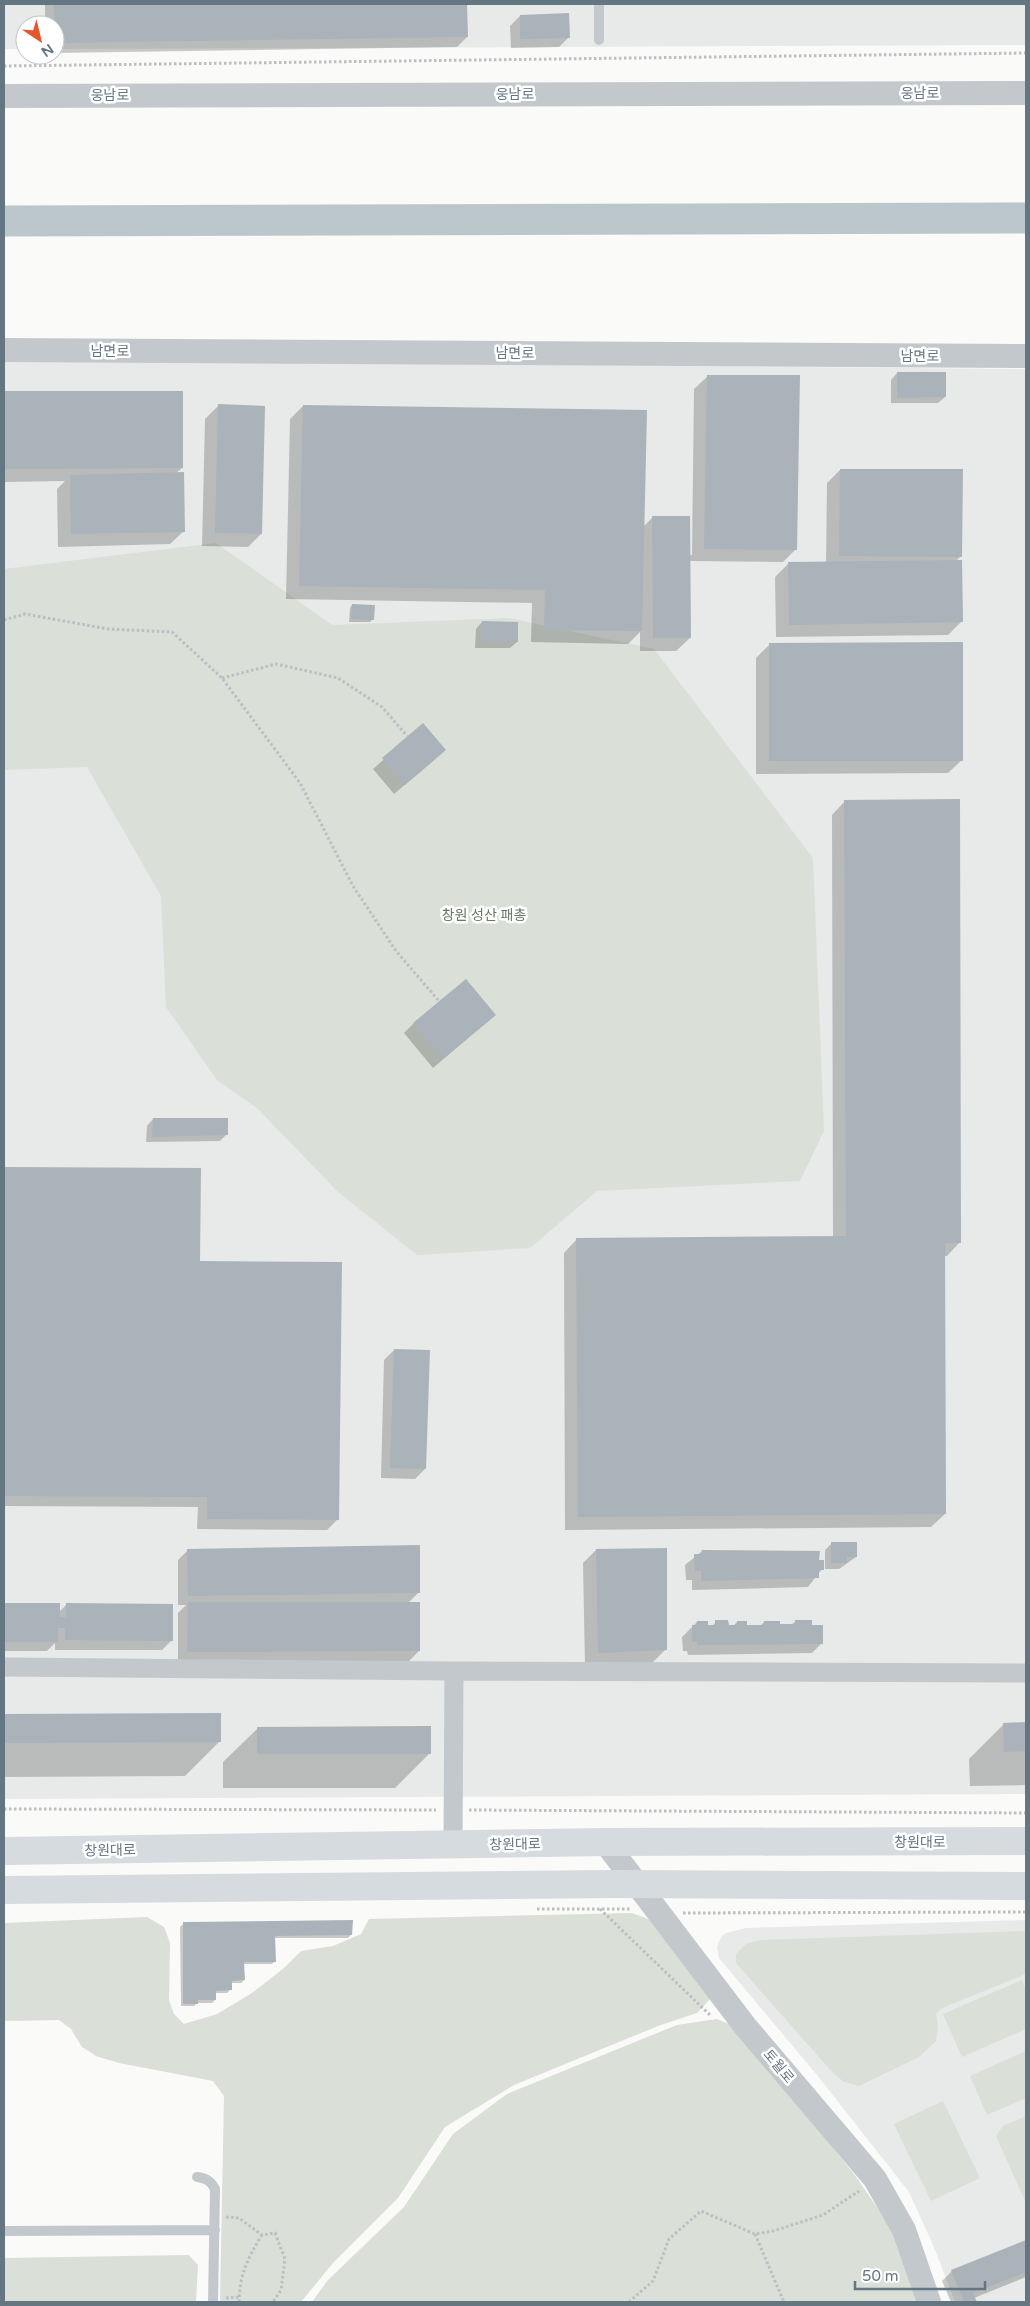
<svg xmlns="http://www.w3.org/2000/svg" width="1030" height="2306" font-family="'Varela Round','Noto Sans KR',sans-serif">
<style>
.built{fill:#e8e9e9}
.green{fill:#dadfd7}
.shadow{fill:#0003}
.lines{fill:none;stroke-linecap:round;stroke-linejoin:round}
.river{stroke:#bbc7cb;stroke-width:31}
.building{fill:#aab3b9}
.path{stroke:#bbbfc2;stroke-width:3;stroke-dasharray:2.5 2.5;stroke-linecap:butt}
.service{stroke:#c3c8cc;stroke-width:10}
.minor{stroke:#c3c8cc;stroke-width:19}
.tertiary{stroke:#c3c8cc;stroke-width:24}
.primary{stroke:#d6dbdf;stroke-width:28}
.labels{text-anchor:middle;stroke-width:5;stroke-linejoin:round;paint-order:stroke}
.street-label{font-size:14px;fill:#657683;stroke:#fff}
.park-label{font-size:14px;fill:#687a64;stroke:#fff}
</style>
<rect width="100%" height="100%" fill="#fafaf8"/>
<!-- built -->
<path class="built" d="M 4,4 L 1026,4 L 1026,45 L 55,49 L 55,25 L 25,25 L 25,49 L 4,49 Z
M 4,360 L 1026,369 L 1026,1794 L 4,1799 Z
M 1026,1920 L 1026,2302 L 955,2302 L 934,2247 L 909,2192 L 817,2075 L 719,1958 L 717,1947 L 721,1937 L 726,1933 L 746,1928 Z"/>
<!-- green -->
<path class="green" d="M 216,543 L 332,625 L 509,618 L 654,649 L 813,858 L 824,1131 L 800,1181 L 597,1191 L 530,1248 L 417,1255 L 337,1191 L 258,1109 L 217,1080 L 166,1007 L 161,896 L 87,767 L 4,770 L 4,569 Z
M 632,1913 L 656,1922 L 710,1999 L 697,2013 L 658,2026 L 514,2085 L 445,2127 L 398,2198 L 333,2263 L 301,2302 L 220,2302 L 224,2096 L 213,2081 L 119,2063 L 96,2056 L 82,2047 L 71,2029 L 59,2020 L 4,2021 L 4,1923 L 147,1917 L 164,1927 L 170,1943 L 169,2000 L 174,2014 L 184,2024 L 217,2014 L 252,1993 L 284,1968 L 301,1951 L 333,1946 L 361,1934 L 369,1919 Z
M 1026,1931 L 1026,1974 L 942,2008 L 936,2014 L 938,2026 L 936,2041 L 919,2057 L 859,2086 L 844,2082 L 832,2072 L 736,1963 L 736,1954 L 746,1944 L 761,1940 Z
M 1022,1980 L 1026,1990 L 1026,2029 L 962,2057 L 943,2014 Z
M 717,2019 L 738,2028 L 857,2178 L 893,2231 L 923,2302 L 312,2302 L 328,2280 L 404,2207 L 453,2134 L 507,2094 L 677,2025 Z
M 1026,2051 L 1026,2098 L 987,2115 L 970,2076 Z
M 943,2101 L 980,2178 L 931,2201 L 894,2124 Z
M 1026,2116 L 1026,2203 L 996,2136 L 1003,2126 Z
M 189,2255 L 198,2265 L 196,2302 L 4,2302 L 4,2258 Z"/>
<!-- shadow -->
<path class="shadow" d="M 45,4 L 466,4 L 467,37 L 457,47 L 55,53 L 55,25 L 45,25 Z
M 520,16 L 569,37 L 559,47 L 511,48 L 510,26 Z
M 897,373 L 945,397 L 938,403 L 891,403 L 891,380 Z
M 708,376 L 796,549 L 783,562 L 689,561 L 690,638 L 676,651 L 640,651 L 640,632 L 628,644 L 531,642 L 532,603 L 286,599 L 290,419 L 303,406 L 643,527 L 653,517 L 689,555 L 692,555 L 694,389 Z
M 181,392 L 182,468 L 175,474 L 184,531 L 170,544 L 58,547 L 57,489 L 65,481 L 4,482 L 4,393 Z
M 218,406 L 261,534 L 248,547 L 202,546 L 205,419 Z
M 840,470 L 961,556 L 956,561 L 962,621 L 948,635 L 776,637 L 775,577 L 788,564 L 826,563 L 827,483 Z
M 352,605 L 373,619 L 370,622 L 349,622 L 350,608 Z
M 482,622 L 517,642 L 510,648 L 475,648 L 476,629 Z
M 770,644 L 962,760 L 948,773 L 756,774 L 756,658 Z
M 423,725 L 434,760 L 394,794 L 373,769 Z
M 845,801 L 960,1242 L 947,1256 L 944,1256 L 945,1514 L 931,1527 L 565,1530 L 564,1253 L 577,1239 L 833,1237 L 832,815 Z
M 495,1015 L 433,1068 L 404,1033 L 414,1023 Z
M 153,1119 L 227,1134 L 220,1141 L 146,1142 L 147,1126 Z
M 4,1168 L 200,1169 L 199,1263 L 337,1520 L 327,1530 L 197,1529 L 198,1507 L 4,1506 Z
M 394,1350 L 425,1469 L 415,1479 L 381,1478 L 384,1360 Z
M 832,1543 L 856,1557 L 839,1569 L 825,1569 L 825,1550 Z
M 188,1550 L 419,1592 L 408,1603 L 419,1651 L 409,1661 L 178,1661 L 178,1613 L 186,1605 L 178,1605 L 178,1560 Z
M 596,1550 L 665,1650 L 652,1663 L 585,1666 L 583,1563 Z
M 702,1551 L 818,1561 L 822,1569 L 808,1587 L 692,1590 L 692,1580 L 686,1580 L 685,1565 Z
M 4,1604 L 58,1604 L 58,1613 L 66,1605 L 172,1640 L 162,1650 L 55,1650 L 55,1643 L 47,1651 L 4,1651 Z
M 796,1621 L 811,1626 L 822,1643 L 812,1653 L 688,1655 L 687,1651 L 683,1651 L 682,1637 L 697,1622 L 707,1626 L 711,1627 L 716,1622 L 727,1626 L 733,1626 L 737,1622 L 746,1626 L 760,1626 L 764,1622 L 779,1626 L 791,1625 Z
M 220,1715 L 220,1741 L 185,1776 L 4,1777 L 4,1716 Z
M 1004,1724 L 1026,1724 L 1026,1785 L 970,1786 L 969,1759 Z
M 258,1728 L 430,1753 L 395,1788 L 223,1788 L 223,1762 Z
M 183,1924 L 351,1935 L 348,1938 L 274,1938 L 275,1961 L 272,1964 L 243,1964 L 244,1980 L 241,1983 L 231,1983 L 230,1990 L 227,1993 L 215,1993 L 215,2000 L 212,2003 L 197,2003 L 194,2006 L 181,2006 L 180,1927 Z
M 1026,2241 L 1026,2277 L 974,2298 L 975,2302 L 951,2302 L 942,2281 L 952,2271 Z"/>
<g class="lines">
<!-- river -->
<path class="river" d="M 4,221 L 1026,218"/>
</g>
<!-- building -->
<path class="building" d="M 54,4 L 467,4 L 468,37 L 55,43 Z
M 569,13 L 570,38 L 520,39 L 520,15 Z
M 897,372 L 946,372 L 946,397 L 897,398 Z
M 707,375 L 800,375 L 797,550 L 704,549 Z
M 4,391 L 183,391 L 183,468 L 4,469 Z
M 218,404 L 265,406 L 262,534 L 215,533 Z
M 303,405 L 647,410 L 642,631 L 544,630 L 545,590 L 299,586 Z
M 840,469 L 963,469 L 962,557 L 839,556 Z
M 184,472 L 185,532 L 71,534 L 70,475 Z
M 652,516 L 690,516 L 691,638 L 653,638 Z
M 962,560 L 963,622 L 789,625 L 788,562 Z
M 352,604 L 375,605 L 374,620 L 351,619 Z
M 482,621 L 518,622 L 518,642 L 481,642 Z
M 963,642 L 963,761 L 769,761 L 769,643 Z
M 423,723 L 446,750 L 405,785 L 382,758 Z
M 960,799 L 961,1243 L 945,1243 L 946,1514 L 578,1517 L 576,1238 L 846,1236 L 844,800 Z
M 466,979 L 496,1015 L 443,1059 L 413,1023 Z
M 153,1118 L 228,1118 L 228,1135 L 152,1137 Z
M 4,1167 L 201,1168 L 200,1261 L 342,1262 L 339,1520 L 207,1519 L 207,1497 L 4,1496 Z
M 394,1349 L 430,1350 L 426,1469 L 390,1468 Z
M 831,1542 L 857,1542 L 857,1557 L 847,1557 L 847,1563 L 831,1563 Z
M 420,1545 L 420,1593 L 188,1596 L 187,1549 Z
M 667,1548 L 667,1650 L 598,1653 L 596,1549 Z
M 702,1550 L 820,1551 L 819,1560 L 824,1560 L 824,1570 L 819,1570 L 819,1578 L 701,1581 L 701,1571 L 695,1571 L 694,1554 L 701,1554 Z
M 188,1602 L 420,1602 L 420,1651 L 187,1652 Z
M 4,1603 L 60,1603 L 60,1617 L 66,1617 L 66,1603 L 173,1604 L 173,1641 L 65,1640 L 65,1628 L 58,1628 L 58,1642 L 4,1642 Z
M 715,1620 L 728,1620 L 729,1625 L 737,1625 L 737,1621 L 747,1621 L 747,1625 L 764,1625 L 764,1621 L 780,1621 L 780,1624 L 795,1624 L 795,1620 L 812,1620 L 812,1625 L 823,1625 L 823,1644 L 697,1645 L 697,1641 L 692,1642 L 692,1625 L 696,1625 L 697,1621 L 708,1621 L 708,1625 L 715,1625 Z
M 221,1713 L 221,1742 L 4,1743 L 4,1714 Z
M 1026,1722 L 1026,1751 L 1004,1752 L 1003,1723 Z
M 431,1726 L 431,1754 L 257,1754 L 257,1727 Z
M 353,1920 L 352,1935 L 275,1936 L 276,1962 L 244,1962 L 245,1980 L 232,1981 L 232,1990 L 216,1991 L 216,2000 L 198,2000 L 198,2004 L 183,2004 L 183,1922 Z
M 1026,2240 L 1026,2272 L 973,2293 L 977,2302 L 964,2302 L 951,2270 Z"/>
<g class="lines">
<!-- path -->
<path class="path" d="M 4,66 L 1026,53
M 4,620 L 25,614 L 108,629 L 172,632 L 222,678 L 300,783 L 353,886 L 396,951 L 439,1001
M 222,678 L 276,664 L 338,678 L 382,707 L 408,737
M 4,1809 L 436,1810
M 469,1810 L 1026,1813
M 537,1909 L 630,1909
M 600,1909 L 710,2015
M 683,1913 L 1026,1912
M 226,2217 L 239,2218 L 262,2235
M 755,2234 L 784,2302
M 226,2298 L 239,2297
M 239,2302 C 240,2274 247,2259 262,2235 L 275,2233 L 285,2259 L 281,2290 L 273,2302
M 629,2302 L 653,2281 L 669,2239 L 701,2211 L 755,2234 L 773,2231 L 823,2215 L 859,2191"/>
<!-- service -->
<path class="service" d="M 599,4 L 599,40
M 197,2177 C 206,2178 211,2181 215,2189 L 213,2302
M 4,2231 L 215,2230"/>
<!-- minor -->
<path class="minor" d="M 4,1667 L 454,1671 L 1026,1673
M 453,1845 L 454,1671"/>
<!-- tertiary -->
<path class="tertiary" d="M 4,96 L 1026,93
M 4,350 L 1026,356
M 605,1842 L 745,2026 L 875,2179 L 904,2230 L 929,2302"/>
<!-- primary -->
<path class="primary" d="M 4,1851 L 605,1842 L 1026,1841
M 4,1890 L 614,1884 L 1026,1886"/>
</g>
<g class="labels">
<!-- street labels -->
<g class="street-label">
<text x="920" y="98">웅남로</text>
<text x="515" y="99">웅남로</text>
<text x="110" y="100">웅남로</text>
<text x="110" y="356">남면로</text>
<text x="515" y="358">남면로</text>
<text x="920" y="361">남면로</text>
<text x="920" y="1847">창원대로</text>
<text transform="translate(515 1844) rotate(-1)" y="5">창원대로</text>
<text transform="translate(110 1850) rotate(-1)" y="5">창원대로</text>
<text transform="translate(779 2066) rotate(50)" y="5">토월로</text>
</g>
<!-- park labels -->
<g class="park-label">
<text x="484" y="920">창원 성산 패총</text>
</g>
</g>
<!-- border -->
<rect width="1030" height="2306" fill="none" stroke="#657683" stroke-width="10"/>
<!-- north arrow -->
<g transform="translate(40 40) rotate(145)"><circle r="24" fill="#ffffff" stroke="#c1c8cd"/>
<path d="M0-4L9 19L0 12L-9 19Z" fill="#e4572e"/>
<text y="-8" font-size="14" font-weight="bold" text-anchor="middle" fill="#657683">N</text>
</g>
<!-- scale -->
<path d="M855 2281v8h130v-8" fill="none" stroke="#657683" stroke-width="2.5"/>
<text x="862" y="2281" font-size="15" fill="#657683" stroke="#ffffff" stroke-width="4" paint-order="stroke">50 m</text>
</svg>
